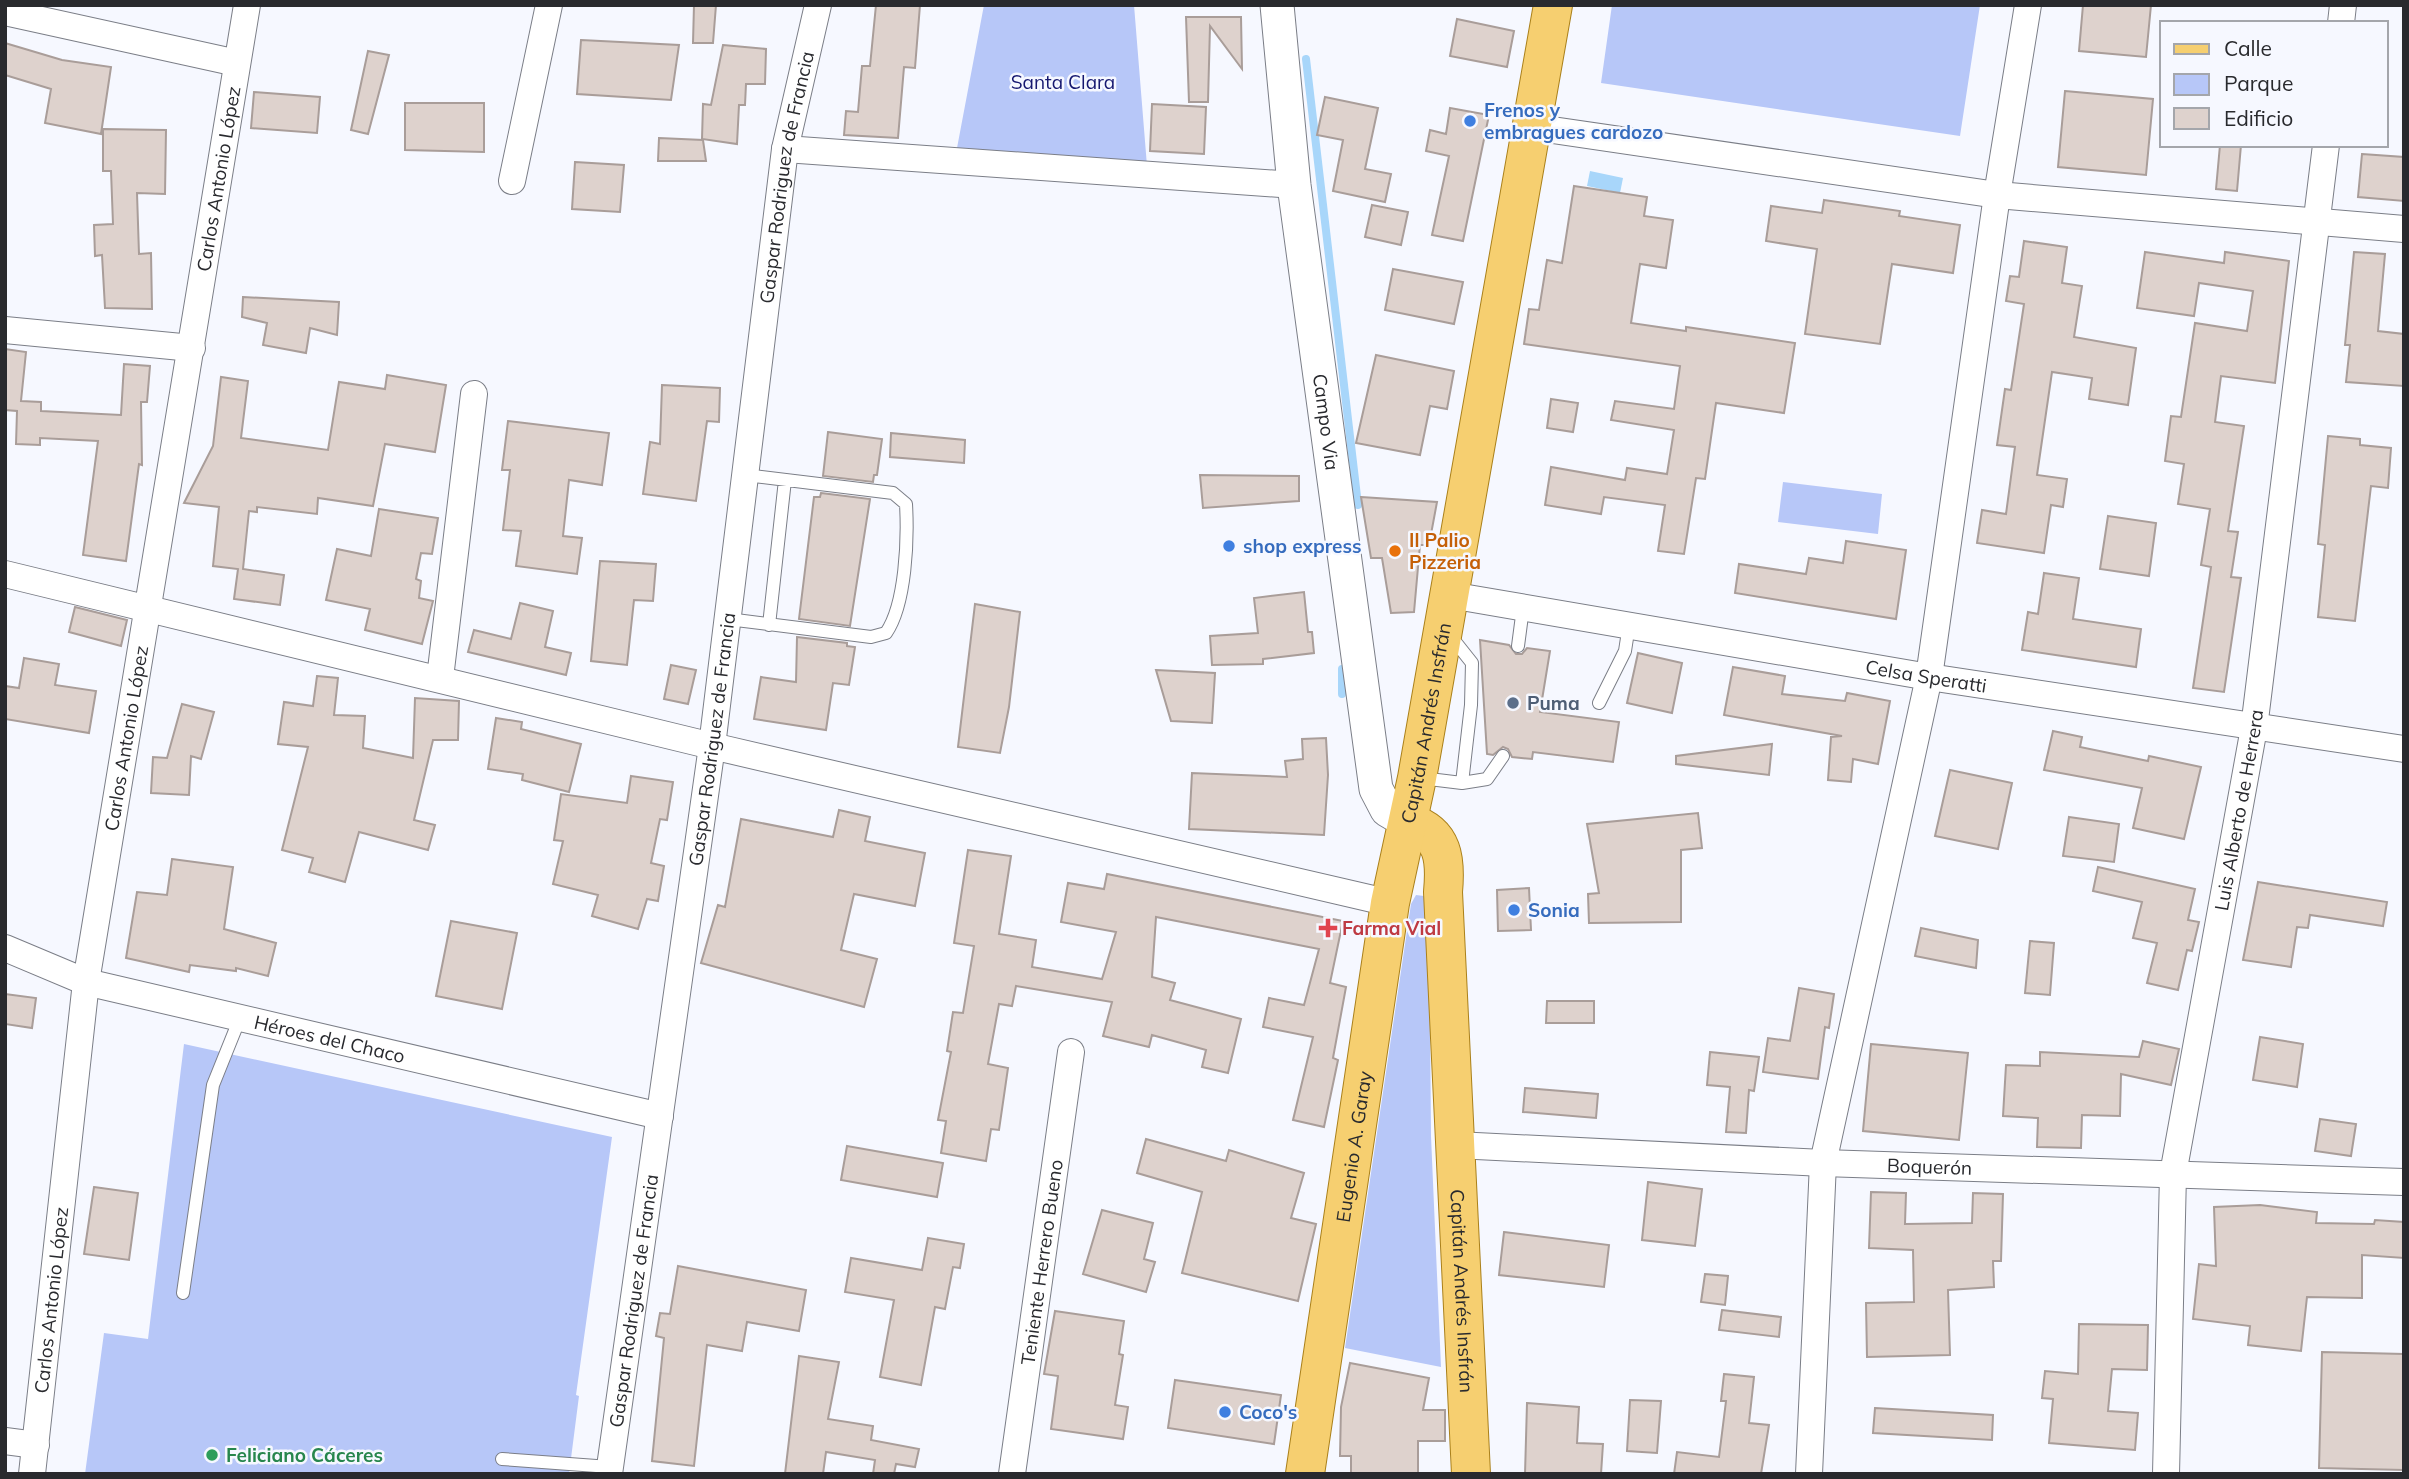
<svg xmlns="http://www.w3.org/2000/svg" width="2409" height="1479" font-family="Mulish,sans-serif">
<rect width="100%" height="100%" fill="#f6f8ff"/>
<path fill="#b7c7f8" d="M984,5H1134L1147,166L957,148Z
M1612,5H1980L1960,136L1601,83Z
M1783,482L1882,494L1878,534L1778,522Z
M1416,895L1424,896L1429,904L1431,1136L1441,1367L1345,1348L1411,904Z
M184,1044L612,1137L576,1395L579,1396L569,1474H85L104,1333L148,1339Z"/>
<path fill="#a8d6fa" d="M1590,171L1623,178L1620,193L1587,186Z"/>
<g fill="none" stroke-linecap="round" stroke-linejoin="round">
<path stroke="#a8d6fa" stroke-width="8" d="M1306,59L1358,505
M1342,669V694"/>
</g>
<path fill="#ded2cd" stroke="#a99d99" stroke-width="2" d="M694,5H716L713,43H693Z
M876,5H920L915,68L904,67L898,138L844,135L846,111L858,112L862,66H870Z
M2083,5H2151L2146,57L2079,51Z
M1186,17H1241L1242,69L1210,26L1208,102H1189Z
M1457,19L1514,31L1507,67L1450,56Z
M581,40L679,45L671,100L577,94Z
M5,43L62,60L111,67L101,134L45,123L51,89L5,75Z
M723,45L766,49L765,84H746L745,105H739L737,144L702,139L703,104L711,105Z
M368,51L389,55L368,134L351,130Z
M2065,91L2153,99L2146,175L2058,167Z
M254,92L320,97L317,133L251,128Z
M1325,97L1378,108L1365,169L1391,174L1385,202L1333,191L1343,140L1317,135Z
M405,103H484V152L405,150Z
M1152,104L1206,107L1204,154L1150,151Z
M1450,108L1489,115L1463,241L1432,235L1449,156L1426,151L1430,130L1446,134Z
M103,129L166,130L165,194L137,193L139,254L151,253L152,309L105,308L102,255L95,256L94,225L113,224L111,171H103Z
M659,138L703,140L706,161H658Z
M2220,145H2241L2237,191L2216,189Z
M2362,154L2404,157V201L2358,197Z
M575,162L624,165L620,212L572,209Z
M1574,186L1647,197L1644,216L1673,220L1666,268L1640,264L1631,323L1686,331V327L1795,343L1784,413L1716,403L1705,479L1696,478L1684,554L1658,551L1665,505L1604,497L1601,514L1545,505L1551,467L1625,480L1627,468L1667,474L1674,430L1611,420L1615,401L1674,409L1680,366L1524,344L1529,309L1539,310L1547,260L1562,263Z
M1824,200L1900,211L1899,216L1960,225L1953,273L1892,264L1880,344L1805,334L1817,249L1766,241L1771,206L1822,213Z
M1372,205L1408,212L1401,245L1365,237Z
M2024,241L2067,247L2062,283L2082,286L2074,337L2136,348L2128,405L2089,399L2092,378L2052,372L2037,475L2067,479L2063,507L2051,505L2044,553L1977,543L1982,510L2006,514L2015,447L1997,445L2005,389L2011,390L2024,304L2006,301L2010,276L2019,277Z
M2145,252L2224,263L2225,252L2289,261L2275,383L2221,376L2215,422L2244,426L2228,531L2238,532L2231,577L2241,578L2224,692L2193,688L2211,567L2201,565L2210,509L2178,504L2184,464L2165,461L2171,416L2181,417L2195,323L2247,331L2253,291L2199,283L2194,316L2137,308Z
M2354,252L2385,254L2378,331L2404,334V386L2346,382L2350,345H2345Z
M1393,269L1463,282L1454,324L1385,310Z
M243,297L339,302L337,335L310,328L306,353L263,345L267,323L242,317Z
M5,349L26,352L21,401L41,402V411L121,415L124,364L150,366L147,402H141L142,465L139,464L126,561L83,555L98,441L40,438V445L16,444L17,411L5,410Z
M1376,355L1454,371L1447,409L1430,406L1420,455L1356,443Z
M387,375L446,385L435,452L385,444L373,506L318,498L317,514L257,507V512L249,511L243,569L284,575L280,605L234,599L238,569L213,566L219,507L184,503L213,446L221,377L248,381L241,438L328,450L339,382L385,389Z
M662,385L720,388L719,422L707,421L696,501L643,494L650,442L660,444Z
M1551,399L1578,403L1573,432L1547,428Z
M508,421L609,433L602,485L569,480L563,536L582,538L577,574L516,566L521,531L503,530L510,470H502Z
M828,432L882,439L877,475H874L873,482L823,476Z
M891,433L965,440L964,463L890,457Z
M2328,436L2360,439V445L2391,448L2388,488L2371,486L2355,621L2318,617L2325,545L2318,544Z
M1200,475L1299,476V501L1203,508Z
M821,493L870,499L850,626L799,619L814,497H820Z
M1361,497L1437,502L1429,545H1420L1414,612L1391,613L1382,558H1371Z
M379,509L438,518L432,554L421,553L416,579L421,581L419,598L433,601L422,644L365,630L370,609L326,600L337,549L371,556Z
M2108,516L2156,523L2149,576L2100,569Z
M1846,541L1906,550L1896,619L1735,593L1739,564L1806,574L1809,558L1843,563Z
M600,561L656,564L653,601L634,600L627,665L591,661Z
M2044,573L2079,578L2073,619L2141,629L2136,667L2022,650L2028,612L2038,614Z
M1304,592L1308,632H1312L1314,653L1263,659V664L1212,665L1210,636L1258,633L1254,598Z
M520,603L553,611L545,647L571,653L566,675L468,652L474,630L511,639Z
M975,604L1020,612L1009,707L1000,753L958,747Z
M75,607L127,620L121,646L69,632Z
M797,637L847,643V646L855,647L849,685L833,683L826,730L754,719L761,677L796,682Z
M1480,640L1509,645L1516,654H1522L1527,648L1550,651L1540,712L1619,722L1613,762L1533,752L1532,759L1512,757L1508,749L1503,747L1493,755L1487,754Z
M1638,653L1682,663L1672,713L1627,703Z
M24,658L59,664L55,685L96,691L89,733L5,719V686L19,688Z
M671,665L696,670L688,704L664,699Z
M1733,667L1785,676L1782,694L1845,701L1847,693L1890,701L1878,764L1853,759L1851,782L1828,780L1831,737L1842,736L1724,715Z
M1156,670L1215,673L1212,723L1171,721Z
M317,676L338,678L334,715L365,716L363,748L413,758L415,698L459,701L458,740H433L414,820L435,825L428,850L359,832L345,882L309,872L313,858L282,850L308,747L278,744L284,702L313,706Z
M182,704L214,712L201,759L191,756L189,795L151,793L153,757L167,758Z
M496,718L522,722L521,729L581,744L569,792L522,780L523,774L488,769Z
M2053,731L2082,737L2080,747L2148,761L2149,756L2201,767L2184,839L2133,828L2142,788L2044,770Z
M1326,738L1328,775L1324,835L1189,829L1192,773L1287,777L1285,761L1303,759L1302,739Z
M1772,744L1769,775L1676,764V756Z
M1950,770L2012,783L1998,849L1935,836Z
M631,776L673,782L667,820L660,819L651,863L664,866L658,901L647,899L638,929L592,916L598,895L553,884L563,841L554,840L561,794L627,803Z
M839,810L870,817L865,841L925,853L915,906L854,894L841,950L877,959L864,1007L701,963L718,905L725,907L741,819L833,837Z
M1698,813L1702,848L1681,850V922L1589,923L1588,894L1599,893L1587,824Z
M2069,817L2119,824L2114,862L2063,856Z
M968,850L1011,856L999,934L1036,940L1032,967L1102,979L1116,932L1061,922L1068,883L1104,889L1107,874L1343,921L1330,983L1346,987L1333,1058L1338,1060L1324,1127L1293,1120L1313,1037L1263,1027L1269,998L1304,1005L1319,949L1156,917L1152,977L1175,983L1170,1000L1241,1019L1228,1073L1202,1067L1206,1050L1152,1035L1149,1047L1103,1036L1112,1002L1016,986L1012,1006L999,1004L988,1064L1008,1068L999,1130L991,1129L986,1161L941,1153L946,1121L938,1120L951,1052L947,1051L953,1012L963,1013L974,946L954,943Z
M172,859L233,867L224,929L276,943L268,976L236,968V971L190,965L189,972L126,958L137,892L167,895Z
M2098,867L2195,889L2188,920L2199,922L2192,951L2187,950L2178,990L2147,983L2157,943L2133,938L2142,902L2093,891Z
M2258,882L2387,902L2383,926L2310,915L2308,928L2297,927L2291,967L2243,960Z
M1529,888L1531,930L1498,931L1497,890Z
M451,921L517,933L502,1009L436,996Z
M1921,928L1978,940L1976,968L1915,956Z
M2030,941L2054,943L2050,995L2025,993Z
M1799,988L1834,994L1829,1028L1825,1027L1818,1079L1763,1072L1768,1038L1790,1041Z
M5,994L36,998L32,1028L5,1024Z
M1547,1001H1594V1023H1546Z
M2260,1037L2303,1044L2297,1087L2253,1080Z
M2143,1041L2179,1049L2171,1085L2121,1074L2120,1116L2082,1115L2081,1148L2037,1147L2038,1118L2003,1116L2006,1065L2040,1066V1052L2139,1057Z
M1871,1044L1968,1053L1959,1140L1863,1131Z
M1710,1052L1759,1057L1754,1091L1749,1090L1746,1133L1726,1132L1730,1087L1707,1085Z
M1525,1088L1598,1094L1596,1118L1523,1112Z
M2320,1119L2356,1124L2351,1156L2315,1151Z
M1146,1139L1226,1161L1229,1150L1304,1173L1291,1218L1316,1224L1298,1301L1182,1273L1202,1192L1137,1173Z
M847,1146L943,1163L937,1197L841,1180Z
M1648,1182L1702,1189L1695,1246L1642,1240Z
M94,1187L138,1193L129,1260L84,1254Z
M1871,1192L1906,1193L1905,1224L1972,1223L1973,1193L2003,1194L2001,1261H1993L1994,1287L1948,1290L1950,1355L1867,1357L1866,1303L1914,1302L1913,1250L1869,1248Z
M2260,1205L2317,1212L2316,1223L2374,1224L2375,1220L2404,1222V1258L2362,1255V1298L2307,1297L2301,1351L2248,1345L2250,1326L2193,1319L2199,1264L2216,1266L2214,1207Z
M1102,1210L1153,1223L1144,1259L1155,1262L1146,1292L1083,1274Z
M1504,1232L1609,1245L1604,1287L1499,1275Z
M928,1238L964,1244L960,1268L953,1267L945,1309L935,1307L921,1385L880,1377L894,1300L845,1292L851,1258L922,1270Z
M678,1266L806,1290L799,1331L747,1322L742,1351L707,1345L694,1466L652,1461L664,1338L656,1336L660,1313L670,1314Z
M1705,1274L1728,1276L1725,1305L1701,1302Z
M1722,1310L1781,1317L1779,1337L1719,1330Z
M1055,1311L1124,1321L1119,1354L1123,1355L1115,1405L1128,1407L1123,1439L1051,1429L1058,1376L1044,1374Z
M2079,1324L2148,1325L2147,1370L2112,1369L2108,1411L2138,1413L2135,1450L2049,1443L2053,1399L2042,1398L2045,1371L2078,1374Z
M2322,1352L2404,1354V1470L2319,1468Z
M799,1356L839,1362L828,1419L873,1426L871,1440L919,1449L915,1467L896,1464L894,1474H873L875,1460L826,1452L823,1474H785Z
M1350,1363L1429,1378L1423,1410H1445V1441H1418V1474H1351V1456H1340L1341,1407Z
M1724,1374L1754,1377L1749,1423L1769,1425L1761,1474H1674L1677,1452L1719,1457L1726,1401H1721Z
M1175,1380L1281,1395L1274,1444L1168,1428Z
M1630,1400L1661,1401L1657,1453L1627,1451Z
M1527,1403L1579,1407L1577,1443L1603,1444L1601,1474H1525Z
M1875,1408L1993,1415L1992,1440L1873,1433Z"/>
<g fill="none" stroke-linecap="round" stroke-linejoin="round">
<defs>
<path id="service" d="M728,619L871,637L886,633C906,604 908,539 906,504L893,493L745,475
M769,625L785,480
M1449,634L1472,663L1471,705L1462,783
M1518,646L1523,608
M1599,703L1625,651L1629,625
M1421,778L1462,783L1487,779L1503,756
M183,1293L213,1085L240,1018
M502,1459L610,1467"/>
<g id="minor">
<path d="M5,12L237,63"/>
<path d="M2341,23L2343,5"/>
<path d="M1532,127L1997,195L2404,229"/>
<path d="M785,149L1294,185"/>
<path d="M512,181L549,5"/>
<path d="M5,330L192,348"/>
<path d="M5,574L712,746L1390,903"/>
<path id="s1" d="M1450,595L1929,677L2404,749"/>
<path d="M440,678L474,394"/>
<path id="s2" d="M5,948L86,982L660,1116"/>
<path id="s3" d="M1456,1145L1823,1163L2404,1182"/>
<path d="M5,1441L36,1445"/>
<path id="s4" d="M32,1474L86,982L247,5"/>
<path id="s5" d="M609,1474L712,746L785,149L818,5"/>
<path id="s6" d="M1012,1474L1071,1052"/>
<path d="M1809,1474L1823,1163L1929,677L1997,195L2028,5"/>
<path id="s7" d="M2166,1474L2173,1174L2254,728L2326,145"/>
</g>
<g id="tertiary">
<path id="s8" d="M1277,5L1294,185L1376,789L1387,810L1409,823"/>
</g>
<g id="primary">
<path id="s9" d="M1409,823C1444,833 1446,860 1443,892L1471,1474"/>
<path id="s10" d="M1305,1474L1390,903L1417,778L1553,5"/>
</g>
</defs>
<use href="#service" stroke="#7b7e87" stroke-width="14"/>
<use href="#minor" stroke="#7b7e87" stroke-width="28"/>
<use href="#tertiary" stroke="#7b7e87" stroke-width="35"/>
<use href="#primary" stroke="#aa801b" stroke-width="40"/>
<use href="#service" stroke="#fff" stroke-width="12"/>
<use href="#minor" stroke="#fff" stroke-width="26"/>
<use href="#tertiary" stroke="#fff" stroke-width="33"/>
<use href="#primary" stroke="#f6cf70" stroke-width="38"/>
</g>
<g fill="#3f7fe0" stroke="#f6f8ff" stroke-width="2.5">
<circle cx="1470" cy="121" r="7"/>
<circle cx="1229" cy="546" r="7"/>
<circle cx="1514" cy="910" r="7"/>
<circle cx="1225" cy="1412" r="7"/>
</g>
<circle fill="#e8710a" stroke="#f6f8ff" stroke-width="2.5" cx="1395" cy="551" r="7"/>
<circle fill="#5c6f8a" stroke="#f6f8ff" stroke-width="2.5" cx="1513" cy="703" r="7"/>
<path fill="#e0444e" stroke="#f6f8ff" stroke-width="2.5" d="M1324.5 917.5h7v7h7v7h-7v7h-7v-7h-7v-7h7z"/>
<circle fill="#2e9e5b" stroke="#f6f8ff" stroke-width="2.5" cx="212" cy="1455" r="7"/>
<g text-anchor="middle" stroke-width="5" stroke-linejoin="round" paint-order="stroke">
<g font-size="19" fill="#151770" stroke="#f6f8ff">
<text x="1063" y="89">Santa Clara</text>
</g>
<g font-size="19" font-weight="bold" fill="#366cbe" stroke="#f6f8ff" text-anchor="start">
<text x="1484" y="117">Frenos y<tspan x="1484" dy="22">embragues cardozo</tspan></text>
<text x="1243" y="553">shop express</text>
<text x="1528" y="917">Sonia</text>
<text x="1239" y="1419">Coco's</text>
</g>
<g font-size="19" fill="#292a2e" stroke="#f6f8ff">
<text dy="7" stroke="none"><textPath href="#s5" startOffset="1309">Gaspar Rodriguez de Francia</textPath></text>
<text dy="7" stroke="none"><textPath href="#s4" startOffset="1309">Carlos Antonio López</textPath></text>
<text dy="7" stroke="none"><textPath href="#s8" startOffset="420">Campo Via</textPath></text>
<text dy="7" stroke="none"><textPath href="#s1" startOffset="483">Celsa Speratti</textPath></text>
<text dy="7" stroke="none"><textPath href="#s10" startOffset="761">Capitán Andrés Insfrán</textPath></text>
<text dy="7" stroke="none"><textPath href="#s4" startOffset="742">Carlos Antonio López</textPath></text>
<text dy="7" stroke="none"><textPath href="#s5" startOffset="742">Gaspar Rodriguez de Francia</textPath></text>
<text dy="7" stroke="none"><textPath href="#s7" startOffset="670">Luis Alberto de Herrera</textPath></text>
<text dy="7" stroke="none"><textPath href="#s2" startOffset="338">Héroes del Chaco</textPath></text>
<text dy="7" stroke="none"><textPath href="#s10" startOffset="331">Eugenio A. Garay</textPath></text>
<text dy="7" stroke="none"><textPath href="#s3" startOffset="474">Boquerón</textPath></text>
<text dy="7" stroke="none"><textPath href="#s6" startOffset="214">Teniente Herrero Bueno</textPath></text>
<text dy="7" stroke="none"><textPath href="#s9" startOffset="485">Capitán Andrés Insfrán</textPath></text>
<text dy="7" stroke="none"><textPath href="#s4" startOffset="175">Carlos Antonio López</textPath></text>
<text dy="7" stroke="none"><textPath href="#s5" startOffset="175">Gaspar Rodriguez de Francia</textPath></text>
</g>
<g font-size="19" font-weight="bold" fill="#c56008" stroke="#f6f8ff" text-anchor="start">
<text x="1409" y="547">Il Palio<tspan x="1409" dy="22">Pizzeria</tspan></text>
</g>
<g font-size="19" font-weight="bold" fill="#4e5e75" stroke="#f6f8ff" text-anchor="start">
<text x="1527" y="710">Puma</text>
</g>
<g font-size="19" font-weight="bold" fill="#be3a42" stroke="#f6f8ff" text-anchor="start">
<text x="1342" y="935">Farma Vial</text>
</g>
<g font-size="19" font-weight="bold" fill="#27864d" stroke="#f6f8ff" text-anchor="start">
<text x="226" y="1462">Feliciano Cáceres</text>
</g>
</g>
<rect width="2409" height="1479" fill="none" stroke="#292a2e" stroke-width="14"/>
<rect x="2160" y="21" width="228" height="126" fill="#f6f8ff" stroke="#a4a6ab" stroke-width="2"/>
<rect x="2174" y="44" width="35" height="10" fill="#f6cf70" stroke="#a4a6ab" stroke-width="2"/>
<text x="2224" y="56" font-size="21" fill="#292a2e">Calle</text>
<rect x="2174" y="74" width="35" height="21" fill="#b7c7f8" stroke="#a4a6ab" stroke-width="2"/>
<text x="2224" y="91" font-size="21" fill="#292a2e">Parque</text>
<rect x="2174" y="108" width="35" height="21" fill="#ded2cd" stroke="#a4a6ab" stroke-width="2"/>
<text x="2224" y="126" font-size="21" fill="#292a2e">Edificio</text>
</svg>
